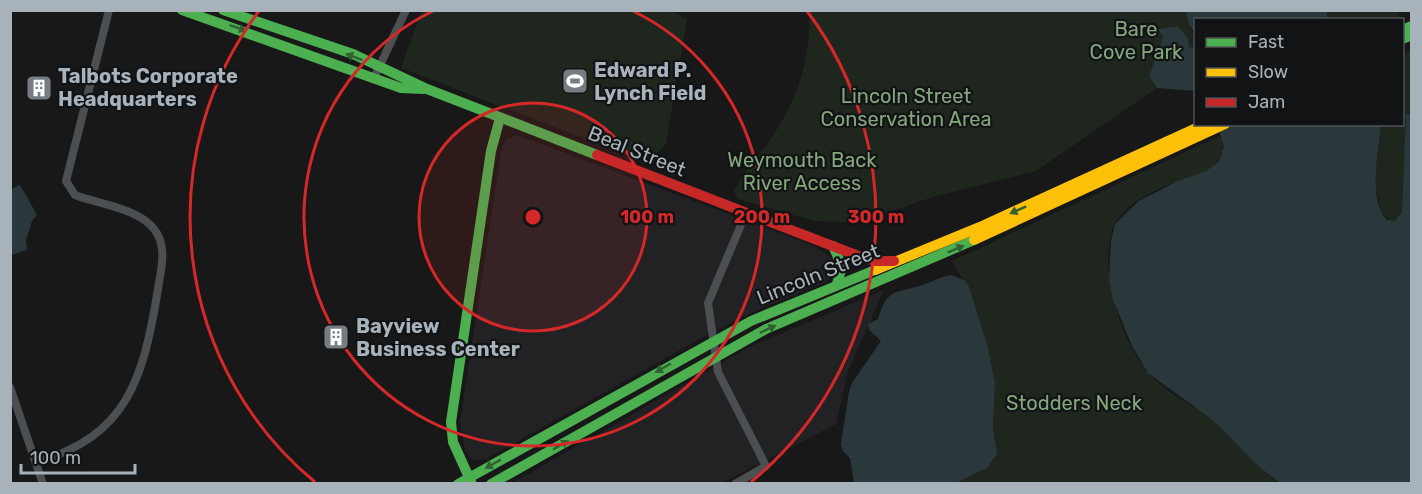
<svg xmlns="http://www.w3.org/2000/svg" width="1422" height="494" font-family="Rubik,sans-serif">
<rect width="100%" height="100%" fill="#181819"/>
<path fill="#222225" d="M517,135L814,246L833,259L835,267L833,275L828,281L753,312L698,340L486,459L472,460L465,450L460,422L502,146L507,139Z
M884,290L848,371L836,424L722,483L511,484L749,347Z"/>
<path fill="#1e261e" d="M670,10L687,19L666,144L648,163L401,68L421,11Z
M1396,10L1402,20H1327V11Z
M809,11H1186C1188,25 1195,33 1195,48L1189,47L1178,26L1158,29L1163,37L1149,76L1157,88L1036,171L936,196L874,217L841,222L814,221L738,199L734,192C740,176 755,160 766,146C796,104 811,62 809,11Z
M1411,50V115L1405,117L1407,140L1402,212L1399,219L1392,222L1381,212L1374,182L1381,125L1402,124L1403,54Z
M1220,136C1224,144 1226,155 1219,162C1209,173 1192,176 1179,181C1158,189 1125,203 1115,224C1096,266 1120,340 1149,373C1166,394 1194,405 1215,421C1239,440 1255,466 1280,483H956L987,468L997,454L993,428L995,383L988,347L971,294L952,261Z"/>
<path fill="#2a383c" d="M1186,11V10L1327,11V19L1196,20L1195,34L1188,22Z
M1178,26L1188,39L1189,47L1195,48V91L1157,88L1149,76L1163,37L1158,29Z
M1406,114L1411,115V483H1280L1258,466L1214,421L1148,373L1132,346L1113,300L1109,280L1111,241L1115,224L1139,201L1178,181L1206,171L1219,162L1224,147L1217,124L1381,125C1379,151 1367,199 1387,220L1395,221L1402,212Z
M20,185L37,215L32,221L26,240L27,250L11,255V189Z
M951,275L964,280L969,287L988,347L995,383L993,428L997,454L987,468L956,483H854L850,458L843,451L841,444L849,392L852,383L881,341L869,330L868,324L878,319C887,289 893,294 919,286C930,283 939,277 951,275Z"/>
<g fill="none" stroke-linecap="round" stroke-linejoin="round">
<path stroke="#4c4f52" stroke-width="8" d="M374,78L406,10
M10,387L43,484
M36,462C127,437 143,378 157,295C160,273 169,247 154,229C138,208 98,204 75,195L66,181L109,10
M735,484L766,466L718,372L708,303L746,213"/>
<path stroke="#4caf50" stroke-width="10" d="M182,10L401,88L423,89
M223,10L353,54L427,89L597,155
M1402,30L1412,26
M1402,39L1412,35
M833,246L842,266L837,284
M458,484L751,321L875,270
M472,484L453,442L451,422L491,151L500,118
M491,484L766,329L974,240"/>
<path stroke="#ffc107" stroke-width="10" d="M974,240L1225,124
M875,270L980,227L1205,124"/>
<path stroke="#c62828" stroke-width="10" d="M597,155L861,257L876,261H894"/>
</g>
<defs><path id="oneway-solid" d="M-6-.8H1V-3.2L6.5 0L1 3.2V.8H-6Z" transform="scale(1.5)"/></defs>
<g fill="#2f6132">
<use href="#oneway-solid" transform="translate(238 28) rotate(19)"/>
<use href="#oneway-solid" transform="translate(354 57) rotate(-159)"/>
<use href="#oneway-solid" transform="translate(1018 210) rotate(156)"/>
<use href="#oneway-solid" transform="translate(956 249) rotate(-23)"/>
<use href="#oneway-solid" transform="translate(768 329) rotate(-25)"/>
<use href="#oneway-solid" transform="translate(663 368) rotate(150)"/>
<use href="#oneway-solid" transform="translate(561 445) rotate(-29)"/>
<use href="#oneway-solid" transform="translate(493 464) rotate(151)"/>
</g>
<circle cx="533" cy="217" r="114" fill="#d62828" fill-opacity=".12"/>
<g fill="none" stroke="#d62828" stroke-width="3">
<circle cx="533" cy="217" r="114"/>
<path d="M633 11A229 229 0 1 1 433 11"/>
<path d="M315 482A343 343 0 0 1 259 11M807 11A343 343 0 0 1 751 482"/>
</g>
<defs>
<symbol id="stadium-square" viewBox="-11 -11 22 22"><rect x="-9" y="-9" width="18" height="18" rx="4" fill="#767c82" stroke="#121315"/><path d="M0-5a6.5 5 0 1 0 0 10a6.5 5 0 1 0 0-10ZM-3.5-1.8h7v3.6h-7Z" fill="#fff"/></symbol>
<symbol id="building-square" viewBox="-11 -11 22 22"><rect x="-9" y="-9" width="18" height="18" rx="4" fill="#767c82" stroke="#121315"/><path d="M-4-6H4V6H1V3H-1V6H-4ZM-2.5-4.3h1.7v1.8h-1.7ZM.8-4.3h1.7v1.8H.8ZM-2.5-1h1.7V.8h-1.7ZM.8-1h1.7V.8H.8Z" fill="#fff"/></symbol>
</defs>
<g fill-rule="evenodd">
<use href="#stadium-square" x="560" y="66" width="30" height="30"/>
<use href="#building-square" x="24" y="73" width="30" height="30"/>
<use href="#building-square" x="321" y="322" width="30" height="30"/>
</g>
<g text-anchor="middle" stroke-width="4.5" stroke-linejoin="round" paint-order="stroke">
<g font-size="20" fill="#85a77e" stroke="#121315">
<text x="1136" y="36">Bare<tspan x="1136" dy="23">Cove Park</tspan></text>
<text x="906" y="103">Lincoln Street<tspan x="906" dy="23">Conservation Area</tspan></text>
<text x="802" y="167">Weymouth Back<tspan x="802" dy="23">River Access</tspan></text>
<text x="1074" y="410">Stodders Neck</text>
</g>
<g font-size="20" font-weight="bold" fill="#a8b2bb" stroke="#121315" text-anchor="start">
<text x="594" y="77">Edward P.<tspan x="594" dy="23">Lynch Field</tspan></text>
<text x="58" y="83">Talbots Corporate<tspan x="58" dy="23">Headquarters</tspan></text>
<text x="356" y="333">Bayview<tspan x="356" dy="23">Business Center</tspan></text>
</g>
<g font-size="20" fill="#a8b2bb" stroke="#121315">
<text transform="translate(637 151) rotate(22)" y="7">Beal Street</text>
<text transform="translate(818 274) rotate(-22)" y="7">Lincoln Street</text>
</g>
</g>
<circle cx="533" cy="217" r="9" fill="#d62828" stroke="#121315" stroke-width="3"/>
<g font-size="18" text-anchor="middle" font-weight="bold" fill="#d62828" stroke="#121315" stroke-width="4.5" stroke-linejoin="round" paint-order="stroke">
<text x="647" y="223">100 m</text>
<text x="762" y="223">200 m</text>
<text x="876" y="223">300 m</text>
</g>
<rect width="1422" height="494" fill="none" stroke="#a8b2bb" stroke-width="24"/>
<rect x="1194" y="18" width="210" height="108" fill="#121315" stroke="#4e5357" stroke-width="1.5"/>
<rect x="1206" y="38" width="30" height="9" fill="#4caf50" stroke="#4e5357" stroke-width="1.5"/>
<text x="1248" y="48" font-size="18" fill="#a8b2bb">Fast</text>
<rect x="1206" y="68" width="30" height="9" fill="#ffc107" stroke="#4e5357" stroke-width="1.5"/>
<text x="1248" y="78" font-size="18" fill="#a8b2bb">Slow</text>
<rect x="1206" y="98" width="30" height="9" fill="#c62828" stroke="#4e5357" stroke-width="1.5"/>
<text x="1248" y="108" font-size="18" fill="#a8b2bb">Jam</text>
<path d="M21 464v9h114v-9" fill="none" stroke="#a8b2bb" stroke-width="3"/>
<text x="30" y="464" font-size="18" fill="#a8b2bb" stroke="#121315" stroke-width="4.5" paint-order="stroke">100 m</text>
</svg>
